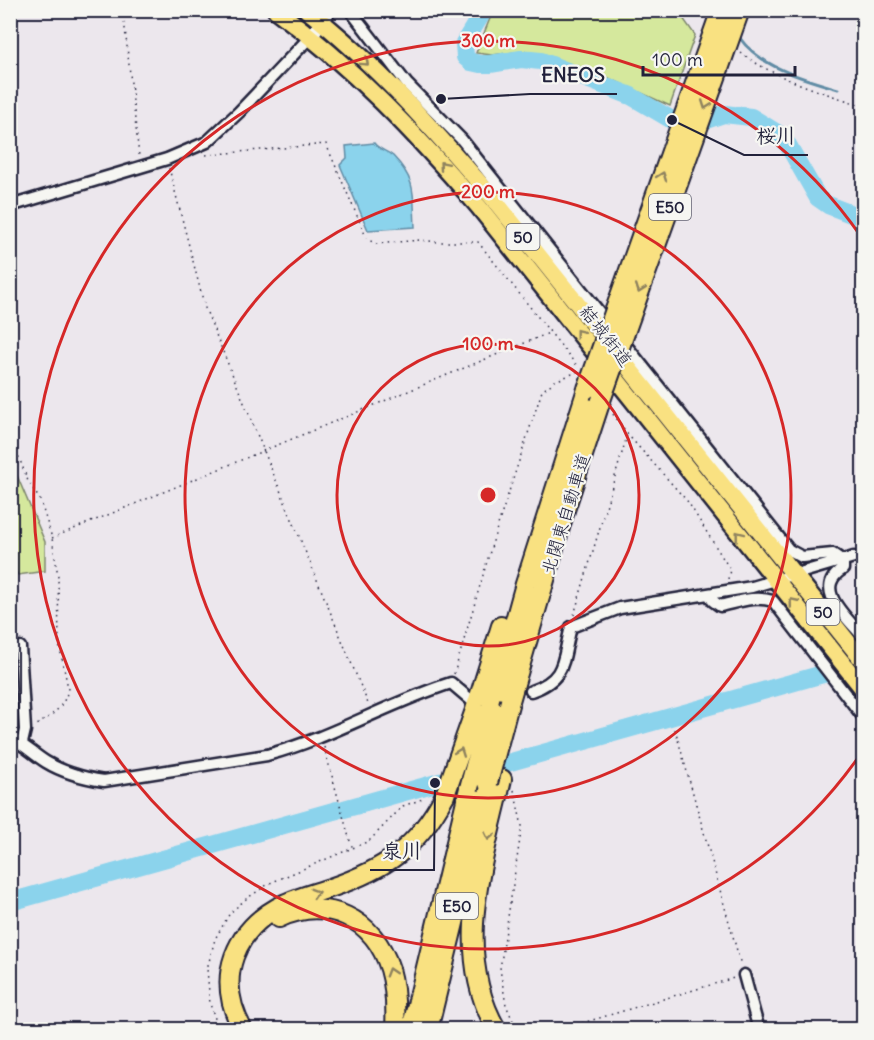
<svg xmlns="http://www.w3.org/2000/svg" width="874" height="1040" font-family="Delius,'Klee One',sans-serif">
<rect width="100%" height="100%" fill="#ece7ed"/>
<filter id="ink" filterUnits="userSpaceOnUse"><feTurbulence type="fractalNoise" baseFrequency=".0167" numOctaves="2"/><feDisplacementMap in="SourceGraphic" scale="12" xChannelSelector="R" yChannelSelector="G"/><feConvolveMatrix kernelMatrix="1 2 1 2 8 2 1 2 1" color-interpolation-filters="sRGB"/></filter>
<g filter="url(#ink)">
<path fill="#d5e89d" stroke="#7c856c" stroke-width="1.5" d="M493,11H678L695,35L670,106L598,73L524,51L492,55L476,53Z
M10,459L45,542V571L18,575L11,564Z"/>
<path fill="#8bd3ec" stroke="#618ca5" stroke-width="1.5" d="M374,143C379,150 386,150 393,156C417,181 413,194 415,227L368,230L340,165L347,158L346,146Z"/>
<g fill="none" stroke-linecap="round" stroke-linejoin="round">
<path stroke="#618ca5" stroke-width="3" d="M739,37C760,67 803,79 838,89"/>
<path stroke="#8bd3ec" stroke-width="18" d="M484,10L464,43L465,57L471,62L480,64H490L521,59L541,61L631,96L672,120L685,125H691L724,114L751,117L777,133L788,145L818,198L828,205L864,219
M344,809L862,663
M10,902L337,810"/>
<defs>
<path id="minor" d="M350,10L407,84L462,140L611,327
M10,206L167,159L207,142L239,112L311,36
M621,339L789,550L802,557L833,554L843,561V569C811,589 847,617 864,638
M709,594L713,601L720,606C738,602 755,595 773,601L864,718
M20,647L25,730L22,743
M531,691C567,679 562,660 571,627L620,608L752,587L854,557
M10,738C24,744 33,754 46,762C64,773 84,778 104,781L267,755C331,738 388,703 451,683L471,700
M744,975L759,1030"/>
<path id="tertiary" d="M311,36L327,15L328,10"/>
<path id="trunk" d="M276,10C353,67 417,135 479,207L864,690
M307,10C376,64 434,130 491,196L864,662"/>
<path id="motorway" d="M510,701L566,507L600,403
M491,707L525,584L587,389
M475,710L501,626
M279,918C327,896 374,918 390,969C396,989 396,1009 395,1030
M243,1030C214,978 234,928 286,903C300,897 315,893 330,888C386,869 417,848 445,795
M411,1030L469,788
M428,1030L488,783
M497,1030C451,952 484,860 502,779"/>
</defs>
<use href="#minor" stroke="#22223b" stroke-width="15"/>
<use href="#tertiary" stroke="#22223b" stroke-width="16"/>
<use href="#trunk" stroke="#22223b" stroke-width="21"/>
<use href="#motorway" stroke="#22223b" stroke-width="22"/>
<path stroke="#22223b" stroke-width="1.5" stroke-dasharray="1.5 4.5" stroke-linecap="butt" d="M123,10L139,156
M741,53C774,78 824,93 864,106
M206,155L326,144L367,239L376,244L420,240L437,242H478L578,367
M169,168L205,308L369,706
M613,414L628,435L688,502L731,571L727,581
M10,434L28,481L40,500L52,538L58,576L59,644L68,688C66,706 51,716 37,725
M52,538L549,333
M574,615L627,436
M454,674L496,531L542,391L555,381L577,372
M675,729L741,965
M324,747L350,841L353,849
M514,790L522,826L500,969L506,1005L517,1030
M219,1030L210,1004L207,969L215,939L230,913L246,899L270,883L369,841L403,806L425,798
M559,1030L734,978"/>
<use href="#minor" stroke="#f6f6f2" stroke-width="10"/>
<use href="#tertiary" stroke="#f6f6f2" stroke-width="12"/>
<use href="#trunk" stroke="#f9e181" stroke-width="16"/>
<use href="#motorway" stroke="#f9e181" stroke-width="18"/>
<defs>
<path id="motorway-bridge" d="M587,389L721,10
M600,403L740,10
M488,783L510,701
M469,788L491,707
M445,795L475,710"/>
</defs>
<use href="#motorway-bridge" stroke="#22223b" stroke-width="22" stroke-linecap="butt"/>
<use href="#motorway-bridge" stroke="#f9e181" stroke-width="18"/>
</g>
<defs><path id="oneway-chevron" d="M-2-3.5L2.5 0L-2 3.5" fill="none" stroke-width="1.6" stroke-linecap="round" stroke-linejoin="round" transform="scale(1.5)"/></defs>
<g stroke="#8e825e">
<use href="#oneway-chevron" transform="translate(365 62) rotate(42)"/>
<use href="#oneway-chevron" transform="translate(706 105) rotate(110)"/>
<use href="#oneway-chevron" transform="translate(443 165) rotate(-131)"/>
<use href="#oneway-chevron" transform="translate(662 176) rotate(-70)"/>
<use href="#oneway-chevron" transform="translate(640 289) rotate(110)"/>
<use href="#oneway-chevron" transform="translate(579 333) rotate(-128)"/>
<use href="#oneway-chevron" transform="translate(739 535) rotate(-128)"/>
<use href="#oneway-chevron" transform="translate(793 602) rotate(-129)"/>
<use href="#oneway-chevron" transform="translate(460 752) rotate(-70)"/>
<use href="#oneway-chevron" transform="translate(489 836) rotate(102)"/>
<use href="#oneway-chevron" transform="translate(315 893) rotate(-17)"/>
<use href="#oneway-chevron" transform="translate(390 972) rotate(-107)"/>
</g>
</g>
<g fill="none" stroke="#d62828" stroke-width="3">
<circle cx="488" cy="495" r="151"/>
<circle cx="488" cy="495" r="303"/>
<path d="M862 752A454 454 0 1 1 862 238"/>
</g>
<g text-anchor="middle" stroke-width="4.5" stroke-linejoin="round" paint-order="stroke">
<g fill="#f6f6f2" stroke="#626272" stroke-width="1.5">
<rect x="649" y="194" width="42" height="26" rx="4.5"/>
<rect x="506.5" y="224" width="33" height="26" rx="4.5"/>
<rect x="806.5" y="599" width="33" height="26" rx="4.5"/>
<rect x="436" y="893" width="42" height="26" rx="4.5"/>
</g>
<g font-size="16" font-weight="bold" fill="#22223b">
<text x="670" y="213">E50</text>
<text x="523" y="243">50</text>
<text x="823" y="618">50</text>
<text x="457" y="912">E50</text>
</g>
<g font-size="18" fill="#22223b" stroke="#f6f6f2">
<text transform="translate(606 336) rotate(52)" y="6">結城街道</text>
<text transform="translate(566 514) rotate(-73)" y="6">北関東自動車道</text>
</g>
</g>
<circle cx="488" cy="495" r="9" fill="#d62828" stroke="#f6f6f2" stroke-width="3"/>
<g font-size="18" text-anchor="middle" font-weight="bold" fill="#d62828" stroke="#f6f6f2" stroke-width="4.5" stroke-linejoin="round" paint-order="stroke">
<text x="488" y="47">300 m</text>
<text x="488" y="198">200 m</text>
<text x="488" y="350">100 m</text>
</g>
<path fill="none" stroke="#22223b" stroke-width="2" d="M441 99L530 94H617M672 120L744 155H808M435 783L434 870H370"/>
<g fill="#22223b" stroke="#f6f6f2" stroke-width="2">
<circle cx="441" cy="99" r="6"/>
<circle cx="672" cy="120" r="6"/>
<circle cx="435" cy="783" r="6"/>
</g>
<g font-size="20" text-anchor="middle" font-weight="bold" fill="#22223b" stroke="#f6f6f2" stroke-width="4.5" stroke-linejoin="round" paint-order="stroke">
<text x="573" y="82">ENEOS</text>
<text x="776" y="143">桜川</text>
<text x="402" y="858">泉川</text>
</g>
<rect width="874" height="1040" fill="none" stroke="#f6f6f2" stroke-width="36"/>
<rect x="18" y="18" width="838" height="1004" fill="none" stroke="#22223b" stroke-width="2" filter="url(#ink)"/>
<path d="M643 66v9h152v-9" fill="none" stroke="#22223b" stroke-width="3"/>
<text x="652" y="66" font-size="18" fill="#22223b" stroke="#f6f6f2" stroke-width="4.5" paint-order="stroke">100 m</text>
</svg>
